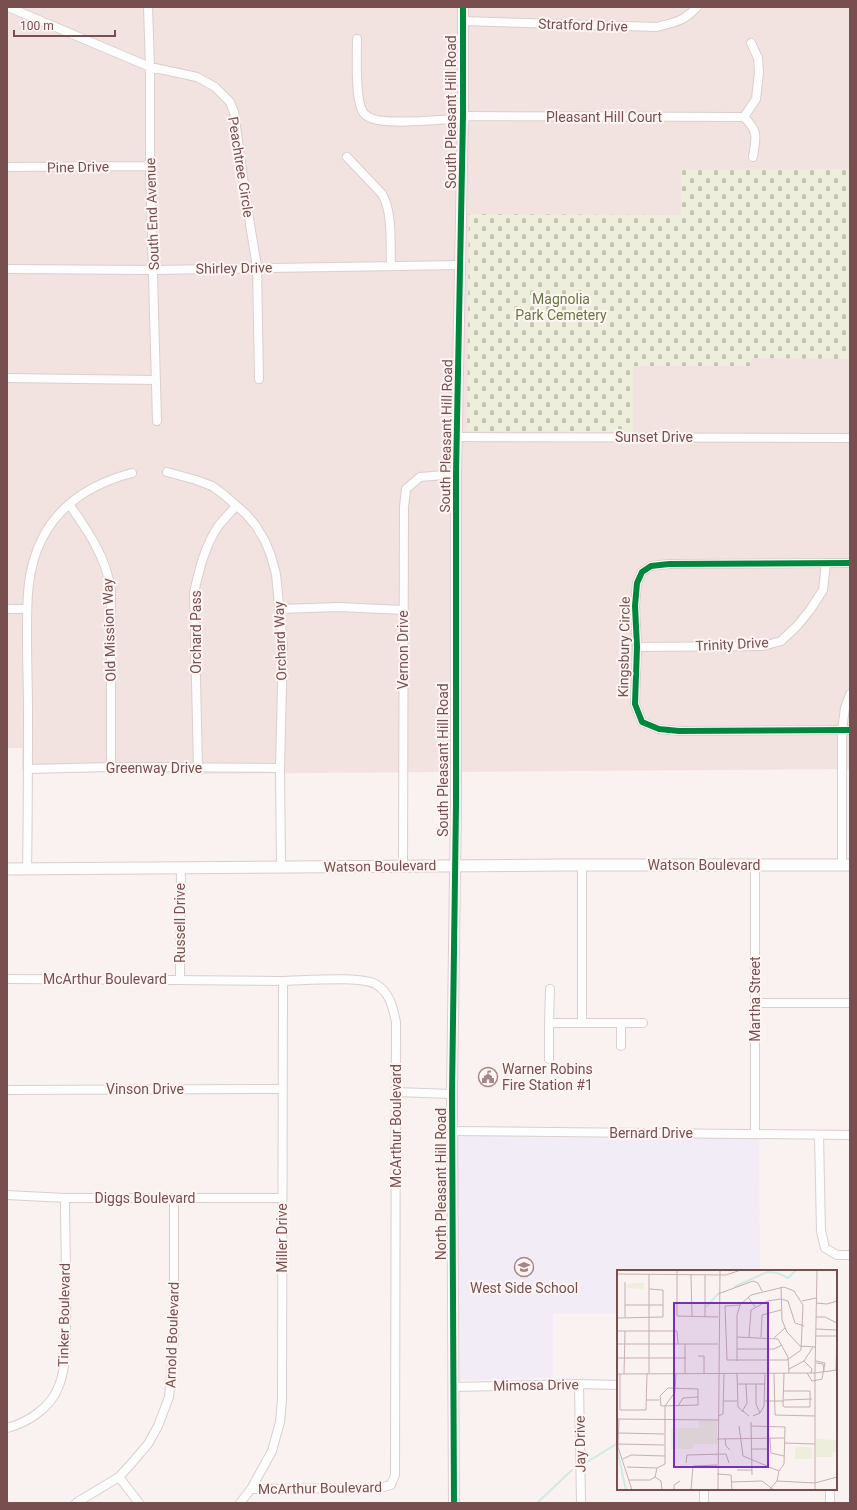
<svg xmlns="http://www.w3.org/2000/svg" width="857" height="1510" font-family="Roboto,sans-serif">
<defs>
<pattern id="cemetery-stones" width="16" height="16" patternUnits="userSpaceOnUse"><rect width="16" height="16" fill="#edeedb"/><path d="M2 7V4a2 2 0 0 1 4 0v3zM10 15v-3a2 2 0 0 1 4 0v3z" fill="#c5c3b4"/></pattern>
</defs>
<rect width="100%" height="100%" fill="#f9f2f0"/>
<path fill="#f2e3e0" d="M7,7H850V769L194,774L22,770V748H7Z"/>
<path fill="#f2ecf6" d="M456,1135L759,1136L760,1271H618V1314H553V1378L459,1380Z"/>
<path fill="url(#cemetery-stones)" d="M850,169V359L751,358L750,366H633V432L467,431L469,214L681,215V170Z"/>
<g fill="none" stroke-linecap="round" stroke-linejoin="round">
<path stroke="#d1eae3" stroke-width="2" d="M587,1462L618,1443
M537,1503L572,1470"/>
<defs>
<path id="minor" d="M8,7L150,67L197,77L215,87L230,102L234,112L247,206L257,267L259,379
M148,7L150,67V166L157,421
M463,21L657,27C675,22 683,22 697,7
M357,39C357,56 355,97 362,110C363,113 367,117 371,118C385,125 436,120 453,119L463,116L744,117L756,99L759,72L758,58L751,43
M744,117C759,132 756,137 753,157
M347,157L382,194C393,212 390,244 391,266
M7,167L150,166
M7,269L153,270L461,265
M7,378L156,380
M457,437L850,438
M167,472L196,480L212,486L223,494L246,514L256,526L265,541L271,556L276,574L283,646L280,768L281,867
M69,504C88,531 106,557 111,590V767
M850,563L669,564L651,566L642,572L637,583L635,606L637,647L635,704L642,722L659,729L679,731L850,730
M7,609H27
M280,609L339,607L403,610
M637,647L763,646L781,641L797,626L810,610L823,590L826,563
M198,768L194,593C199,570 205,545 219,525C224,519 230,513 236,506
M28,769L111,767L280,768
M582,865V1023H643
M842,865V730L845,708L850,694
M403,866L404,507L406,489L420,477L456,474
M27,869C28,815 28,762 28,709C28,685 27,662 27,639C27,604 26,570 42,539C60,503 94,483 132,473
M7,979C98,979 190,980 281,981C301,981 363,975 377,985C390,993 393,1008 396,1022L395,1475L391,1485L379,1488L251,1489L240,1503
M180,979L181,867
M755,1003H850
M549,1023L550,989
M621,1046V1023
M549,1059V1023H582
M7,1090L283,1089
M396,1092L452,1094
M453,1131L850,1135
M755,1133V864
M819,1135L821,1231L825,1248L837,1255H850
M7,1195L65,1198H282
M579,1384L581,1503
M454,1387L579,1384L618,1385
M7,1428C27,1423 50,1408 58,1388C67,1367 65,1345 66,1323C67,1281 65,1240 65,1198
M119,1477L139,1503
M251,1489L272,1451L280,1422L282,1400L283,981
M830,1489V1503
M76,1503L119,1477L130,1465L148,1444L158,1426L169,1397L174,1339V1198
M704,1503V1489"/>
<path id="tertiary" d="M454,1503L452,1094L456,805V474L463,116V7"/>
<path id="secondary" d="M7,869L564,865H850"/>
</defs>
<use href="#minor" stroke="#dacfce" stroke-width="10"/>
<use href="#tertiary" stroke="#dacfce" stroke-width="12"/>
<use href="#secondary" stroke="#d9cdcb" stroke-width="13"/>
<use href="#minor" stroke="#fefdfd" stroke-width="8"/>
<use href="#tertiary" stroke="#fefdfd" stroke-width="10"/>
<use href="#secondary" stroke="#fefdfd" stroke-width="11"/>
<defs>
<path id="cycleway" d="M850,563L669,564L651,566L642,572L637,583L635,606L637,647L635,704L642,722L659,729L679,731L850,730
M454,1503L452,1094L456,805V474L463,116V7"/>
</defs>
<use href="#cycleway" stroke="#fff6f3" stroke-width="8"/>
<use href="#cycleway" stroke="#00873e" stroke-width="6"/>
</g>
<defs>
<symbol id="civic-ring" viewBox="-11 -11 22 22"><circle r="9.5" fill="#fff6f3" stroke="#a68787" stroke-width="1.5"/><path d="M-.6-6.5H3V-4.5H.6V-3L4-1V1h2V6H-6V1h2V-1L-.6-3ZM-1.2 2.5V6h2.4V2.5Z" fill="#a68787"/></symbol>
<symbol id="school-ring" viewBox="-11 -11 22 22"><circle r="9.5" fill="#fff6f3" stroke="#a68787" stroke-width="1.5"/><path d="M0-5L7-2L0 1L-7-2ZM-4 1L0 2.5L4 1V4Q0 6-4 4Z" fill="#a68787"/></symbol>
</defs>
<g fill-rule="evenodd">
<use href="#civic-ring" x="477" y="1066" width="22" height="22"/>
<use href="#school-ring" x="513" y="1256" width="22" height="22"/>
</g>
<g text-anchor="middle" stroke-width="4" stroke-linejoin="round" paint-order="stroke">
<g font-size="14" fill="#794e4f" stroke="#fff6f3">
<text transform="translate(583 25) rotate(2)" y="5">Stratford Drive</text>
<text transform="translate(451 112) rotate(-90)" y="5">South Pleasant Hill Road</text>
<text x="604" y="122">Pleasant Hill Court</text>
<text transform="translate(78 167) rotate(-1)" y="5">Pine Drive</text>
<text transform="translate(241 167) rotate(81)" y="5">Peachtree Circle</text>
<text transform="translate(152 214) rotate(-92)" y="5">South End Avenue</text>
<text transform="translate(234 268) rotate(-1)" y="5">Shirley Drive</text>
<text transform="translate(446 436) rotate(-89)" y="5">South Pleasant Hill Road</text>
<text x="654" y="442">Sunset Drive</text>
<text transform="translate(109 630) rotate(-92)" y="5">Old Mission Way</text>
<text transform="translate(196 632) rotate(-90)" y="5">Orchard Pass</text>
<text transform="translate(280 641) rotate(-92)" y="5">Orchard Way</text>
<text transform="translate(732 644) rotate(-3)" y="5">Trinity Drive</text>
<text transform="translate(624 647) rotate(-89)" y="5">Kingsbury Circle</text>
<text transform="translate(403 650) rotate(-90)" y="5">Vernon Drive</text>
<text transform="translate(443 760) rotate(-90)" y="5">South Pleasant Hill Road</text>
<text x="154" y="773">Greenway Drive</text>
<text x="704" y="870">Watson Boulevard</text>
<text transform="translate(380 866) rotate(-1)" y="5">Watson Boulevard</text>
<text transform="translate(180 923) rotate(-90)" y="5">Russell Drive</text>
<text x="105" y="984">McArthur Boulevard</text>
<text transform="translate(755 999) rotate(-90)" y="5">Martha Street</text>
<text x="145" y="1094">Vinson Drive</text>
<text transform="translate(396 1126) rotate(-90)" y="5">McArthur Boulevard</text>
<text x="651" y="1138">Bernard Drive</text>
<text transform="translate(441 1184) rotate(-90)" y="5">North Pleasant Hill Road</text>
<text x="145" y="1203">Diggs Boulevard</text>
<text transform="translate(282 1238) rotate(-90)" y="5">Miller Drive</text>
<text transform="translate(64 1315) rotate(-89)" y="5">Tinker Boulevard</text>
<text transform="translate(172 1335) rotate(-88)" y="5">Arnold Boulevard</text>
<text transform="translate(536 1385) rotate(-1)" y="5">Mimosa Drive</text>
<text transform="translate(580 1444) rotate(-91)" y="5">Jay Drive</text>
<text transform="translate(320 1488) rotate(-1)" y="5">McArthur Boulevard</text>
</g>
<g font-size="14" fill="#667842" stroke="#fff6f3">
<text x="561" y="304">Magnolia<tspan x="561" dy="16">Park Cemetery</tspan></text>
</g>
<g font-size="14" fill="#794e4f" stroke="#fff6f3" text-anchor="start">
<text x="502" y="1074">Warner Robins<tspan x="502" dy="16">Fire Station #1</tspan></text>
<text x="524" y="1293" text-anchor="middle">West Side School</text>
</g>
</g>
<g transform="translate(617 1270)">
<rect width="220" height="220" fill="#f9f2f0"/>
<path d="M16,13H27V19L9,18V15Z" fill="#edeedb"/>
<path d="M82,150L100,151V174H77L76,179H54V158H82Z" fill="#edeedb"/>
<path d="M199,169L220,170V182H216L215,187H199ZM178,177H195V189H178Z" fill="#edeedb"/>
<path fill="none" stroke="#d1eae3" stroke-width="2" d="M117,17L150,2L161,3L171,8L179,0M89,37L101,24M0,179L9,220"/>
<path fill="none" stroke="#c6b0b0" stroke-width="1" d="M60,0V46L101,47M0,4L109,5L124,0M32,4V103M74,5L75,46M8,12V47M164,17L165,50L170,62L183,76L199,77M167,17L177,21L186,35L184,80L170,90H110L108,36L123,35L134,25ZM101,24L136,11L141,13L145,21M131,27L138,37M185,31L199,28M199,33L210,34L220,31M8,35H46M88,47V5M199,47H208L220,53L219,100M0,48L46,47V20L32,19M199,59L220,60M0,61H60L61,74M199,66H220M120,67L161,69L171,87L172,103M132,67L134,40L150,31L164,29L171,31L178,53L187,56M144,67L145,45L164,40M157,68L168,58M0,74H101M120,79H157L165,75M81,86H87V103M0,88H69M120,91V45L123,35M187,91L195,99L194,103M199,93L206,94L207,101M172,99L187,91L196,77M68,103V74M120,103L121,137L132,146M157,103L158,145L198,146M190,103L195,111L205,109L208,93L199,91M198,103L200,0M0,104L198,103L220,100M3,104V140H29L30,103M7,104L8,61M120,114H148M139,114V134L143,143M51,118L81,119V135L44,136L43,126ZM167,121H193V137H167L166,135L167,103M29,130H42M167,130L195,129M107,131H120M148,131H167M61,136L66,128L81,127M125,142L130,133L129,114M101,146L106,144L107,103M136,146L143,143L147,136L148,103M0,149L101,150M2,149L1,177L15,220M134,152L135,205M122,156L126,186L162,201L167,194L168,157L134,156M2,163L47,164M153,168L154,183L167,186M100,169L167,168M108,169L109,176L113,180M168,173L198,174M1,174L47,175M134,179H152M6,189L14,185L48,186M69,193L70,185L109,184L112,193M10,197L40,198L48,194V136L58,122L59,103M120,200H135M100,204L114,205L115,220M38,207L44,211L45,220M12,210H33L38,207L40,198M160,211L198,213L220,207M114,212L145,211L157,220M57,220V215L63,211M74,220L76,196L100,195M101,220L103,0M152,220L160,211L162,201M198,220V103"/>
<path fill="#7b2cbf" fill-opacity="0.15" stroke="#7b2cbf" stroke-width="2" d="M57,33H151V197H57Z"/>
<rect width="220" height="220" fill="none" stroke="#794e4f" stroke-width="2"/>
</g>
<rect width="857" height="1510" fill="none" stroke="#794e4f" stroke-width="16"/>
<path d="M14 30v6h101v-6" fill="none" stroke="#794e4f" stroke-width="2"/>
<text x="20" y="30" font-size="12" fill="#794e4f" stroke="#fff6f3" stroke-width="3" paint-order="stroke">100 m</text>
</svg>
